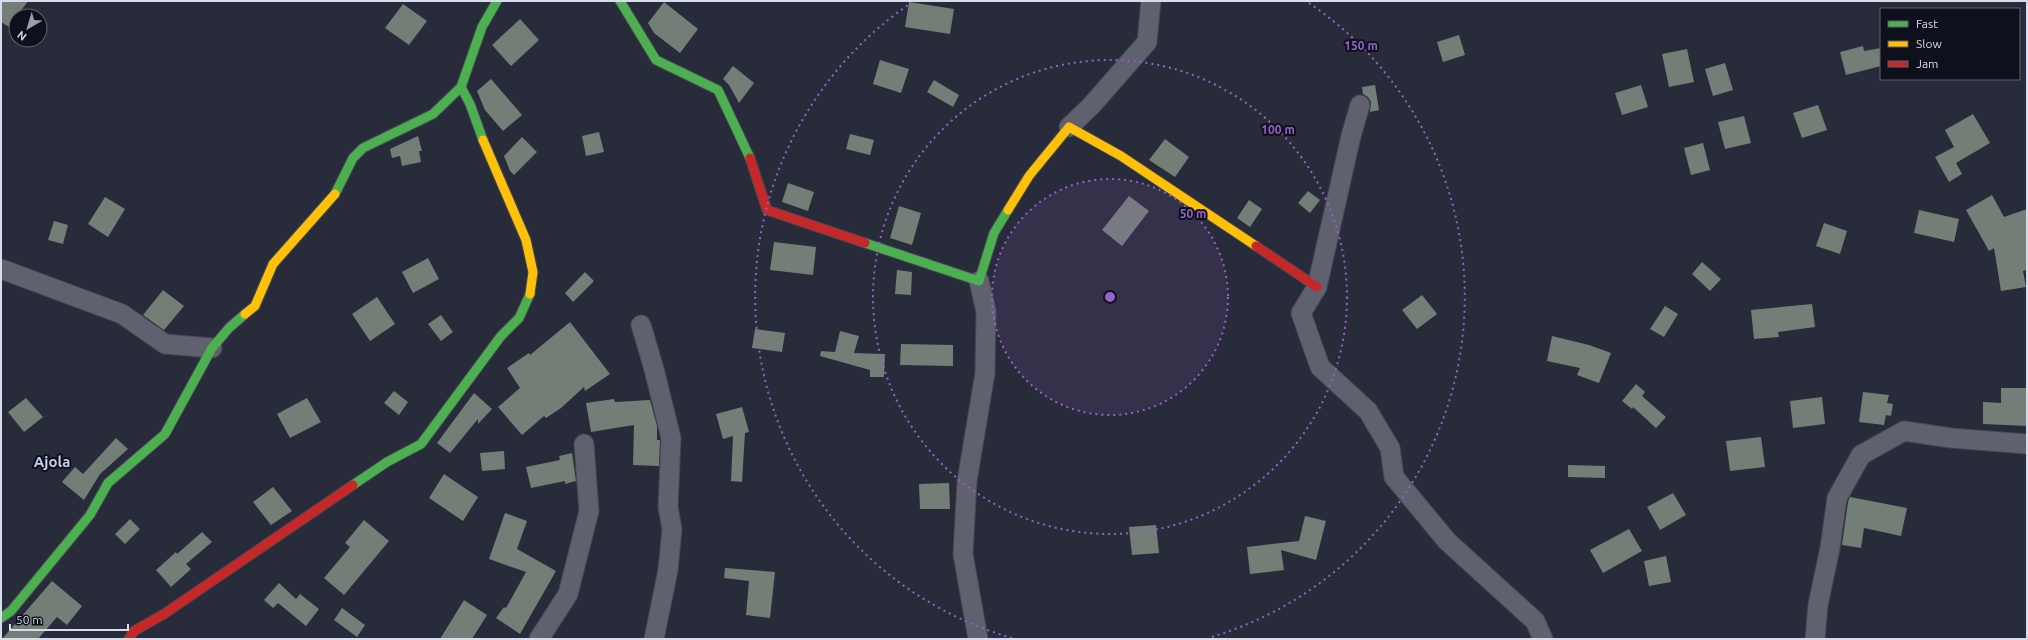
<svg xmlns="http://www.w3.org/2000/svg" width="2028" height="640" font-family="Ubuntu,sans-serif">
<rect width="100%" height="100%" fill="#282b39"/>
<path fill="#737e76" d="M1,1H28L9,27L1,22Z
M664,2L698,29L680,53L654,33L648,23Z
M909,2L954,9L950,34L905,27Z
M403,4L427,21L409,45L385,28Z
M520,19L539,40L511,66L492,45Z
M1459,35L1465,55L1443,62L1437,42Z
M1863,46L1864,51L1881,48V66L1846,75L1840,52Z
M1687,49L1694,82L1669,87L1662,54Z
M880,60L909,69L901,93L873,84Z
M1725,63L1733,90L1713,96L1705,69Z
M733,66L754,83L739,103L729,85L723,79Z
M491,79L522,115L503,131L485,110L477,91Z
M934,80L959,95L953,107L927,92Z
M1375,85L1379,110L1370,112L1371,102L1368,97L1363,94L1362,87Z
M1641,85L1648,107L1622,115L1615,93Z
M1818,105L1827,130L1802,138L1793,113Z
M1973,114L1990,143L1956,163L1962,174L1949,182L1935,157L1954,147L1945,130Z
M1744,116L1751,143L1725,149L1718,122Z
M599,132L604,152L586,156L582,136Z
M850,134L874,140L870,155L846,149Z
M418,136L422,151H419L421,162L402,166L400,156L392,158L390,149Z
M522,137L537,152L514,175L510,171L504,156Z
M1165,139L1189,157L1175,177L1149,160Z
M1703,143L1710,170L1691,175L1684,148Z
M788,183L814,192L808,211L782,202Z
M1308,191L1320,200L1310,213L1298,203Z
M1992,195L2004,217L2027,209V270L2023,271L2026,287L2001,291L1994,248L1989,251L1966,210Z
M1129,196L1149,211L1122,246L1102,230Z
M105,197L125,209L108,237L88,224Z
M1249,200L1262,209L1250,227L1237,218Z
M899,206L921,213L912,245L890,238Z
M1919,210L1959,219L1954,242L1914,233Z
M54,221L68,225L63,244L48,240Z
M1824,223L1847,231L1840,254L1816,246Z
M774,242L816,247L813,275L770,270Z
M428,258L439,279L413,293L402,272Z
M1702,262L1721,279L1710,291L1692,274Z
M897,270L912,272L911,295L895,294Z
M585,272L594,281L573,302L565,293Z
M163,290L184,306L164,330L143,315Z
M1422,295L1437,314L1417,329L1402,310Z
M377,297L395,324L370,341L352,314Z
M1812,304L1815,327L1778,332L1779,337L1754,339L1751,310Z
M1665,306L1678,314L1664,337L1650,329Z
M441,315L453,332L441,341L428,324Z
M570,322L610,374L585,391L584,387L561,408L546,418L544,416L522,435L498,407L520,388L507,368L529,353L530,355Z
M755,329L785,333L782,352L752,348Z
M840,331L859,336L854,353L885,354L884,377H870V370L820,356L821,351L835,352Z
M1552,336L1589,345L1611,353L1599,383L1577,375L1580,368L1547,361Z
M901,344L953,345V366L900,365Z
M1636,384L1645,392L1642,396L1666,417L1656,428L1633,407L1632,409L1622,401Z
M2001,388H2027V426L1983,424V402L2001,403Z
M394,391L408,402L399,415L384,403Z
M1863,392L1889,395L1887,403L1893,404L1891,416L1886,415L1884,425L1859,422Z
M474,393L492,409L478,424V419L450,453L437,443Z
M1822,397L1825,424L1793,428L1790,401Z
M26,398L43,417L24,432L8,412Z
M307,398L321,422L290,438L277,414Z
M614,399L615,402L650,400L657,426V440H660L659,466L633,465L634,425L591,432L586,403Z
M742,407L749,432L745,433L742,482L731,481L733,436L723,439L716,414Z
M1761,437L1765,467L1730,471L1726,441Z
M116,438L128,449L100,474L84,500L62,482L75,467L83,474Z
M504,451L505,469L482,471L480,453Z
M572,453L576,481L565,484V481L531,488L526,467L560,460L559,456Z
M1568,465L1605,466V478L1568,477Z
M444,474L478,497L463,521L429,498Z
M949,483L950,509H920L919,484Z
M273,487L292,511L271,525L253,502Z
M1673,493L1686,515L1660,530L1647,507Z
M1850,497L1907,508L1901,536L1864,528L1861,548L1842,545L1848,502Z
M505,513L527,521L517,549L556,571L520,634L496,618L504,607L506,608L526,572L489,559Z
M1305,516L1326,521L1316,560L1281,550L1284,570L1250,574L1247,547L1299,541Z
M130,519L140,529L125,544L115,534Z
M364,520L389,541L344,595L324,578L350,547L345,543Z
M1156,525L1159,553L1132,555L1129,527Z
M1629,529L1642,551L1603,573L1590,550Z
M202,532L212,542L186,564L191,569L171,587L156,570L176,552L177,554Z
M1666,556L1671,582L1649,586L1644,561Z
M725,568L775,572L770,618L746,615L749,581L724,578Z
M52,581L82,606L67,625L57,617L38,639H2Z
M279,583L296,599L300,594L319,609L306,626L278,603L273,608L264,600Z
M464,600L487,615L472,639H440Z
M342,608L365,625L357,637L334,620Z"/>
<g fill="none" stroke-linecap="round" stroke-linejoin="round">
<defs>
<path id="street" d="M1360,105L1351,136L1317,287L1301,313L1320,367L1368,411L1390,448L1394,477L1447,541L1535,621L1543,639
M1069,127L1091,106L1147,42L1151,1
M1,269L122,314L165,344L212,348
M641,325L654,369L671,438L668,507L672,529L668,570L654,639
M539,639L568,594L589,511L584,444
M978,639L963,554L967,481L985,373L986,311L979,281
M1815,639L1818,605L1830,548L1837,498L1861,455L1904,431L1951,438L2027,444"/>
<path id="fast" d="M620,1L656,60L718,90L750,158
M461,87L470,104L483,140
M335,194L353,158L363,148L433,114L461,87L482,27L497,1
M865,243L979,281L994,233L1008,210
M353,485L387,462L421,444L501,336L519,318L530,294
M1,618L11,611L90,515L108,483L165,434L212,348L229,328L245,314"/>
<path id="slow" d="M483,140L526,240L533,272L530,294
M1008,210L1029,176L1069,127L1121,156L1256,246
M245,314L255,306L273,264L335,194"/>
<path id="jam" d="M750,158L767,210L865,243
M1256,246L1317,287
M129,639L134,631L164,614L353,485"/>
</defs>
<use href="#street" stroke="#464854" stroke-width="21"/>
<use href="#fast" stroke="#464854" stroke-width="11"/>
<use href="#slow" stroke="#464854" stroke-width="11"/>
<use href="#jam" stroke="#464854" stroke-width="11"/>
<use href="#street" stroke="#5f626e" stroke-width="19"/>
<use href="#fast" stroke="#4caf50" stroke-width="9"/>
<use href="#slow" stroke="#ffc107" stroke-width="9"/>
<use href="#jam" stroke="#c62828" stroke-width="9"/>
</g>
<circle cx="1110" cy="297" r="118" fill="#9761cd" fill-opacity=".12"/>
<g fill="none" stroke="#9761cd" stroke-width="2" stroke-dasharray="2 4">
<circle cx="1110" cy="297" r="118"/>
<circle cx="1110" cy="297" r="237"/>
<path d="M1012 638A355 355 0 0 1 911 3M1309 3A355 355 0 0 1 1208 638"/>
</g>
<g text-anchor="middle" stroke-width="4" stroke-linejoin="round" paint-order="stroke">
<g font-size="15" font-weight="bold" fill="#c7d0ef" stroke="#0e111b">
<text x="52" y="467">Ajola</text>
</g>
</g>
<circle cx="1110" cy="297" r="6" fill="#9761cd" stroke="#0e111b" stroke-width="2"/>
<g font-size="12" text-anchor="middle" font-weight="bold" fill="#9761cd" stroke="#0e111b" stroke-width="4" stroke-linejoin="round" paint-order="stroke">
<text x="1361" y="50">150 m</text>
<text x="1278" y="134">100 m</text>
<text x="1193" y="218">50 m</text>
</g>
<rect width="2028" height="640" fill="none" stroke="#d8dded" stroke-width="4"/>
<rect x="1880" y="8" width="140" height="72" fill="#0e111b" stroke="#5f636f"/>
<rect x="1888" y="21" width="20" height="6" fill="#4caf50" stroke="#5f636f"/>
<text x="1916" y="28" font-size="12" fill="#d8dded">Fast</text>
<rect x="1888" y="41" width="20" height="6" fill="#ffc107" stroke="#5f636f"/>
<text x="1916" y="48" font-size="12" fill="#d8dded">Slow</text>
<rect x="1888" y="61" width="20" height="6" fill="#c62828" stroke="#5f636f"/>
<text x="1916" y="68" font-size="12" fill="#d8dded">Jam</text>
<g transform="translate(28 28) rotate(218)"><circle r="19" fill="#0e111b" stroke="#5f636f"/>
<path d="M0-3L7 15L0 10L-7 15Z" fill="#9a9fae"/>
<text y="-6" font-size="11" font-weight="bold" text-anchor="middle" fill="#d8dded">N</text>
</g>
<path d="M10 624v6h118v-6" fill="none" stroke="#d8dded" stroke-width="2"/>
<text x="16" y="624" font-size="12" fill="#d8dded" stroke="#0e111b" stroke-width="3" paint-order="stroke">50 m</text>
</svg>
